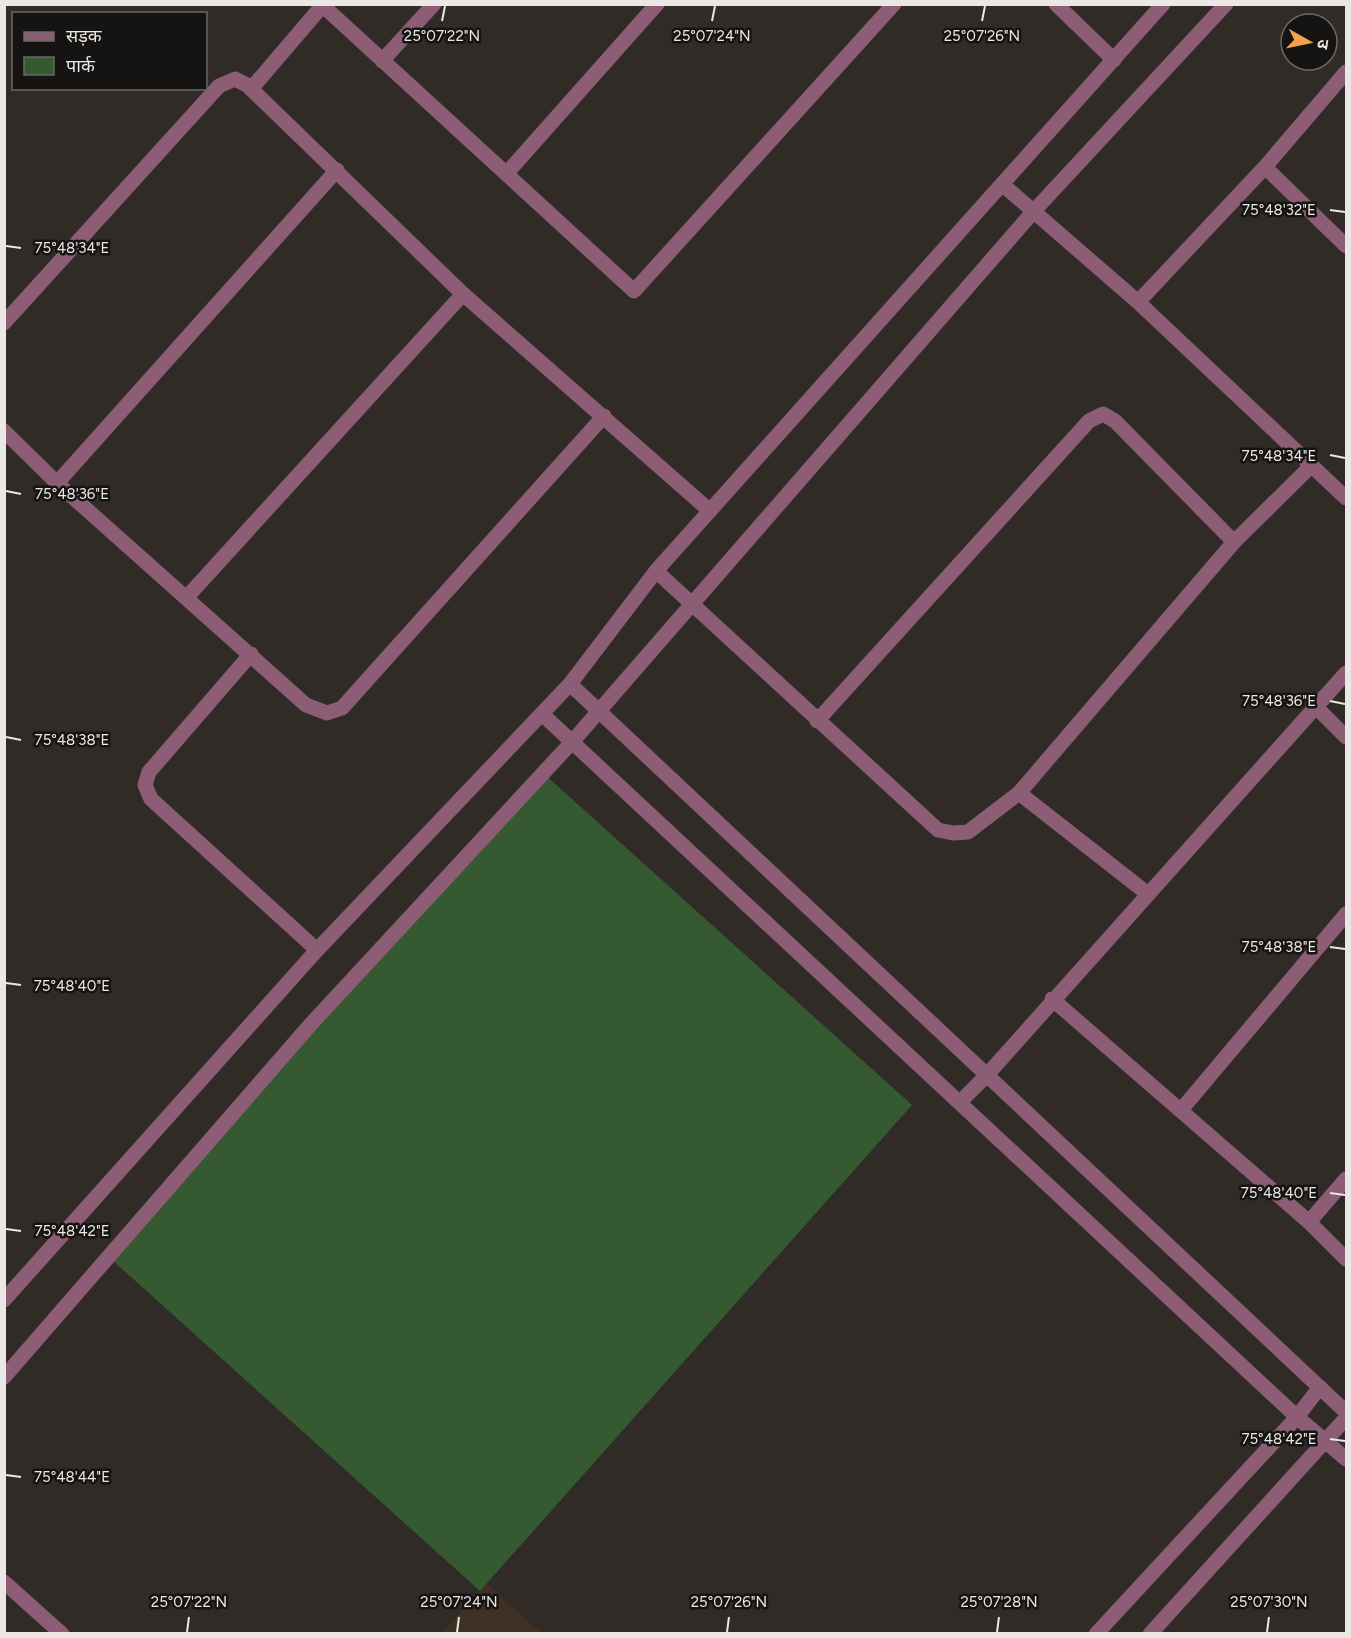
<svg xmlns="http://www.w3.org/2000/svg" width="1351" height="1638" font-family="Figtree,'Noto Sans Devanagari',sans-serif">
<rect width="100%" height="100%" fill="#302b26"/>
<path fill="#3f3024" d="M486,1583L542,1633L441,1634Z"/>
<path fill="#355931" d="M543,773L912,1105L480,1591L111,1259Z"/>
<g fill="none" stroke-linecap="round" stroke-linejoin="round">
<path stroke="#8d5c75" stroke-width="15" d="M321,4L634,291L894,4
M1056,4L1114,60
M382,61L434,4
M251,89L322,6
M1265,167L1346,246
M506,174L657,4
M1002,184L1138,302L1346,498
M1138,302L1265,167L1346,72
M4,323L219,86L235,79L247,85L463,294L710,511
M4,431L57,483L306,705L327,713L342,708L604,416
M57,483L337,170
M656,571L938,830L953,833L968,832L1019,793L1234,542L1311,466
M187,597L463,294
M251,654L149,772L145,785L151,799L317,950
M570,684L1346,1412
M1316,707L1346,737
M542,714L1297,1417L1346,1459
M817,721L1089,421L1103,414L1115,421L1234,542
M1019,793L1148,894
M1052,999L1309,1222L1346,1259
M960,1102L986,1076L1346,673
M1181,1110L1346,914
M1309,1222L1346,1179
M4,1300L317,950L570,684L656,571L1163,4
M4,1377L311,1024L572,742L1033,212L1226,4
M4,1582L62,1634
M1096,1634L1297,1417L1320,1387
M1150,1634L1346,1418"/>
</g>
<path fill="none" stroke="#ebe7e4" stroke-width="2" d="M442,21L445,6M712,21L715,6M982,21L985,6M1330,210L1345,212M6,246L21,248M1330,455L1345,458M6,491L21,494M1330,701L1345,704M6,737L21,740M1330,947L1345,949M6,983L21,985M1330,1193L1345,1195M6,1229L21,1231M1330,1439L1345,1441M6,1475L21,1477M187,1632L189,1617M457,1632L459,1617M727,1632L729,1617M997,1632L999,1617M1267,1632L1269,1617"/>
<g font-size="15" text-anchor="middle" fill="#ebe7e4" stroke="#161412" stroke-width="5" stroke-linejoin="round" paint-order="stroke">
<text x="442" y="41">25°07'22"N</text>
<text x="712" y="41">25°07'24"N</text>
<text x="982" y="41">25°07'26"N</text>
<text x="1279" y="215">75°48'32"E</text>
<text x="72" y="253">75°48'34"E</text>
<text x="1279" y="461">75°48'34"E</text>
<text x="72" y="499">75°48'36"E</text>
<text x="1279" y="706">75°48'36"E</text>
<text x="72" y="745">75°48'38"E</text>
<text x="1279" y="952">75°48'38"E</text>
<text x="72" y="991">75°48'40"E</text>
<text x="1279" y="1198">75°48'40"E</text>
<text x="72" y="1236">75°48'42"E</text>
<text x="1279" y="1444">75°48'42"E</text>
<text x="72" y="1482">75°48'44"E</text>
<text x="189" y="1607">25°07'22"N</text>
<text x="459" y="1607">25°07'24"N</text>
<text x="729" y="1607">25°07'26"N</text>
<text x="999" y="1607">25°07'28"N</text>
<text x="1269" y="1607">25°07'30"N</text>
</g>
<rect width="1351" height="1638" fill="none" stroke="#ebe7e4" stroke-width="12"/>
<rect x="12" y="12" width="195" height="78" fill="#161412" stroke="#6b6866" stroke-width="1.5"/>
<rect x="24" y="32" width="30" height="9" fill="#8d5c75" stroke="#6b6866" stroke-width="1.5"/>
<text x="66" y="42" font-size="18" fill="#ebe7e4">सड़क</text>
<rect x="24" y="57" width="30" height="18" fill="#355931" stroke="#6b6866" stroke-width="1.5"/>
<text x="66" y="72" font-size="18" fill="#ebe7e4">पार्क</text>
<g transform="translate(1309 42) rotate(99)"><circle r="28" fill="#161412" stroke="#6b6866" stroke-width="1.5"/>
<path d="M0-4.5L10 22L0 15L-10 22Z" fill="#f9a04d"/>
<text y="-9" font-size="16" font-weight="bold" text-anchor="middle" fill="#ebe7e4">उ</text>
</g>
</svg>
